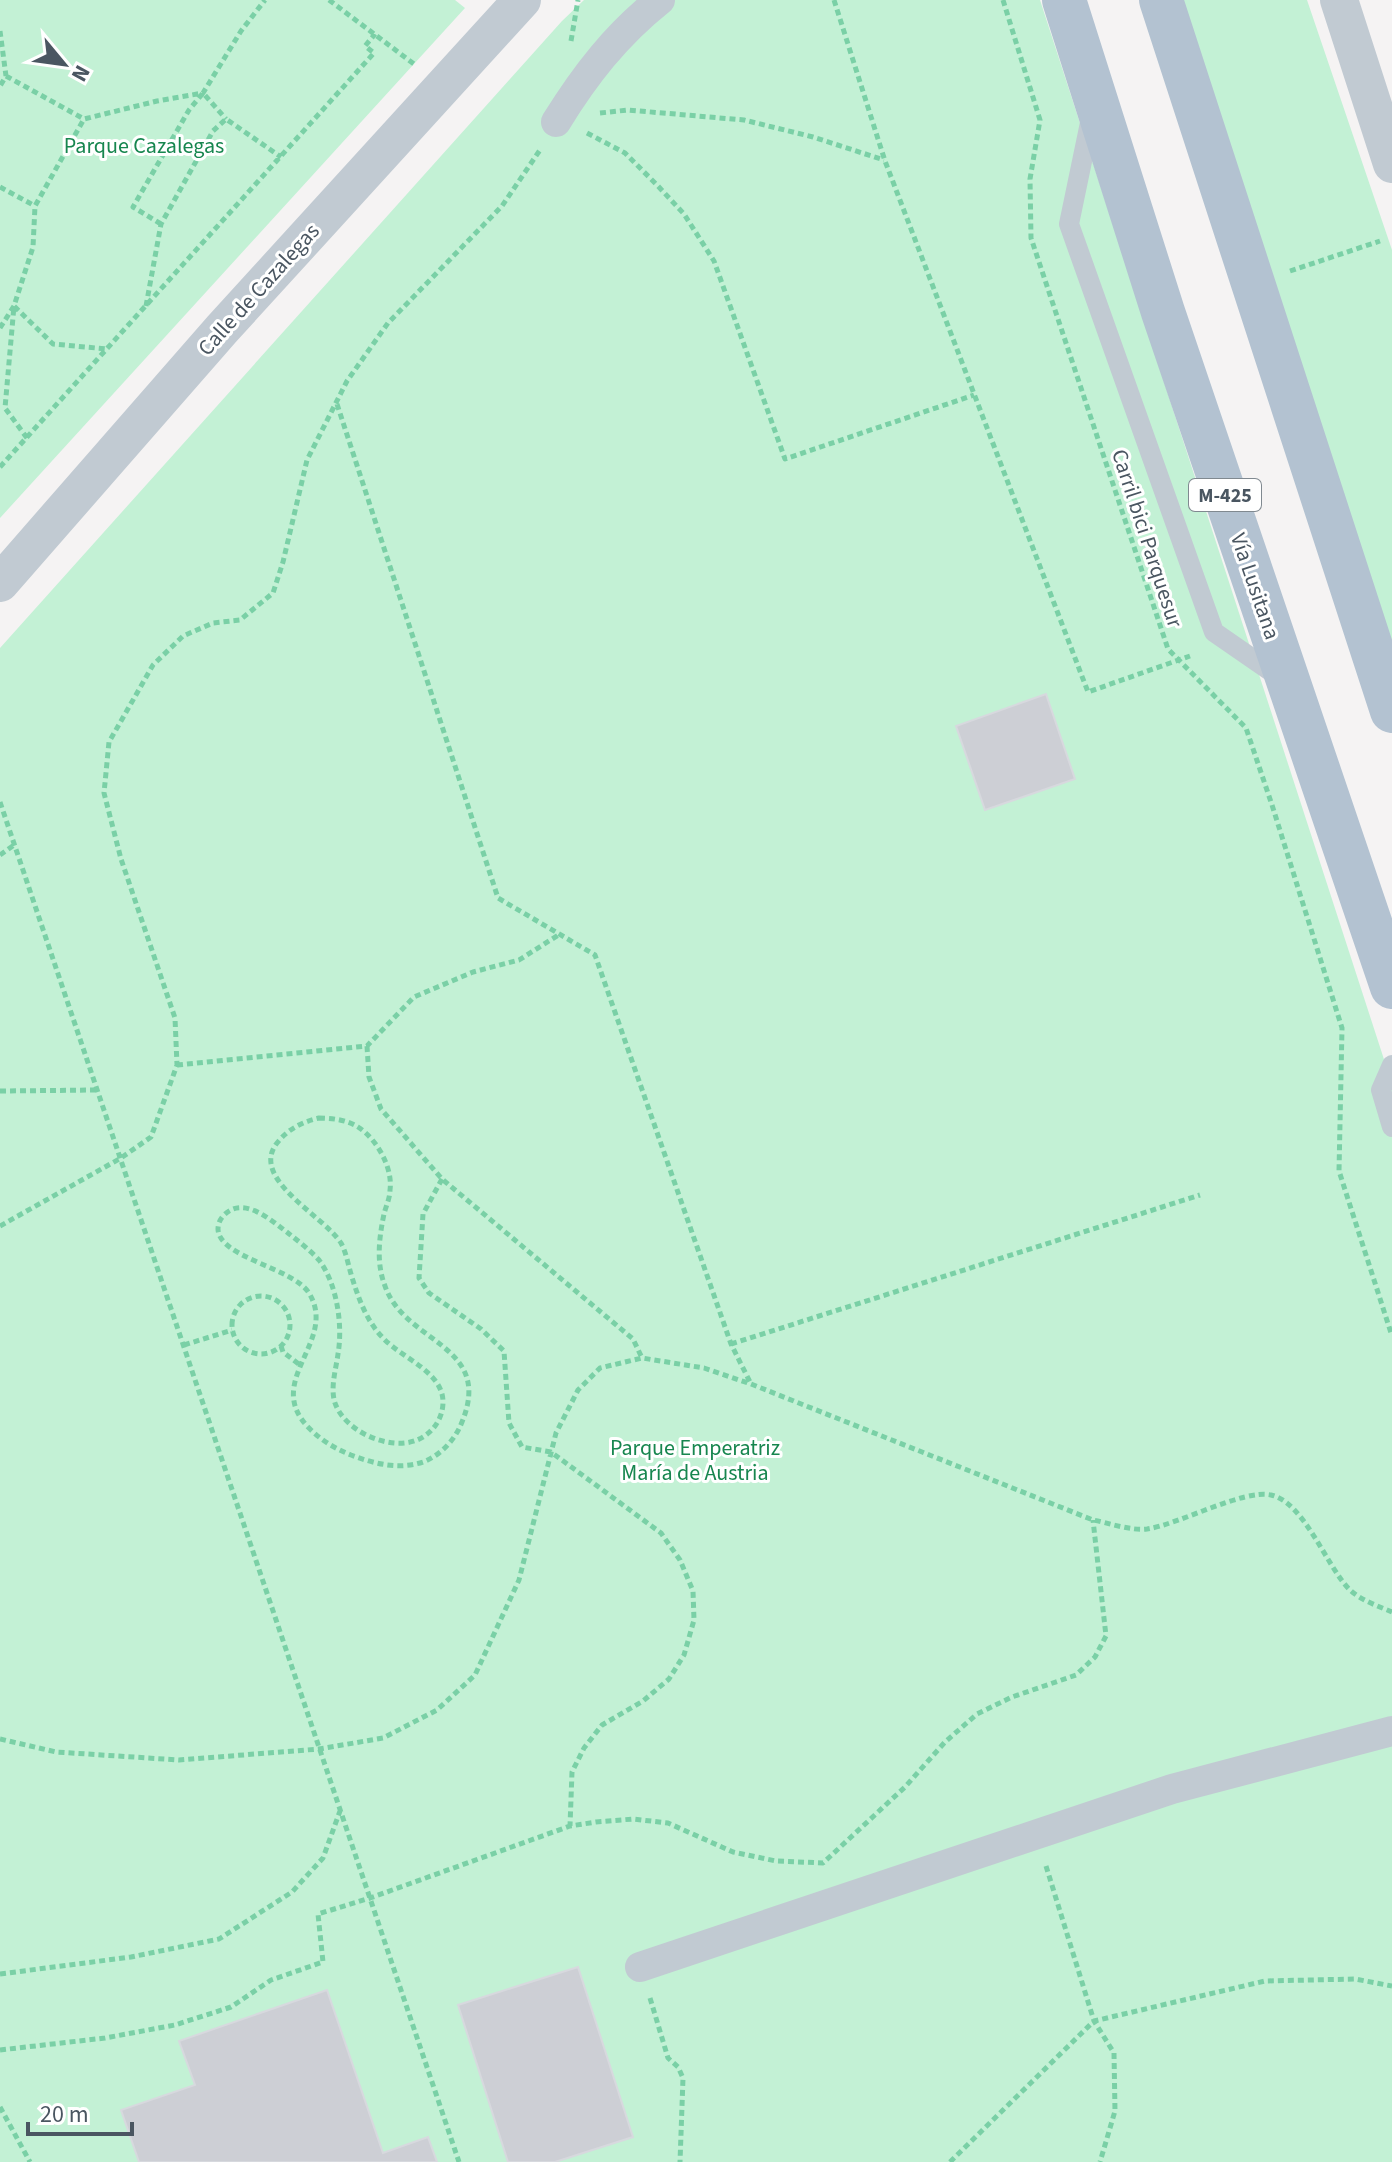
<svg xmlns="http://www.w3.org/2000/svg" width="1392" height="2162" font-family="'Source Sans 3',sans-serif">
<rect width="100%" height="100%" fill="#f5f3f3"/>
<path fill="#c3f1d5" d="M0,0H455L465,8L0,518Z
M584,0H1040L1392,1084V2162H0V648L562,21Z
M1179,0H1307L1392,250V651Z"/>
<path fill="#cdcfd5" stroke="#d7d9de" stroke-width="2" d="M1046,694L1075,779L985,810L956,726Z
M578,1967L633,2137L555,2162H508L458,2005Z
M327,1990L383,2153L428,2137L437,2162H139L121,2110L195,2085L179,2041Z"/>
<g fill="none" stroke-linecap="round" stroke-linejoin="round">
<path stroke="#7ad0a6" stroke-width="5" stroke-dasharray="6 4" stroke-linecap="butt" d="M329,0L414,64
M834,0L885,161L1088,692L1190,656
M1003,0L1040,120L1030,179L1031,238L1168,649L1246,728L1272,805L1342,1028L1339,1171L1392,1336
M0,31L6,76L0,86
M571,41L578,0
M6,76L84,119
M600,113L628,110L744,120L813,137L884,160
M587,133L625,153L657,185L684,214L714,261L785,459L974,395
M0,187L35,206
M161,224L133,207L189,110L203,93L226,119
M1290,271L1380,241
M146,306L161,224L213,131L226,119L281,157
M0,328L14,306L33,247L35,206L84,119L157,101L203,93L241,31L265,0
M337,404L498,898L595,955L731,1344L751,1384
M27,438L5,408L14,306L53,344L107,349
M0,467L374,53L365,46L375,34
M0,802L459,2162
M0,855L14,845
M367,1046L369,1077L381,1109L442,1179L633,1339L642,1358
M177,1065L367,1046L414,997L473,972L519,960L560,934
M0,1091L97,1090
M319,1118C332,1118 347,1120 358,1127C377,1139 393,1168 390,1190C390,1198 386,1206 384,1214C379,1238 376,1263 385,1286C405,1344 494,1344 462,1422C455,1440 441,1455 423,1462C399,1470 375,1464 351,1455C336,1449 322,1441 310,1429C261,1381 339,1342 309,1293C292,1267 219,1258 218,1229C218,1224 220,1219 224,1215C244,1195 272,1221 288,1233C298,1241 310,1250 319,1260C337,1284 343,1325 338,1354C336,1369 330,1388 335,1403C345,1432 390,1451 417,1440C432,1434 443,1419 443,1402C443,1372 402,1358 384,1339C366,1321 358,1297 351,1274C348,1264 346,1252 341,1243C323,1215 249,1179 277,1143C288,1129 302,1122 319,1118Z
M442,1179L423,1214L419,1278L429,1293L481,1329L504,1351L509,1423L522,1447L551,1452L661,1533L680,1560L693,1591L694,1620L684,1655L669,1679L643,1701L602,1725L584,1748L572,1772L570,1826
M0,1226L121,1158L151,1137L177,1065L175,1018L121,859L104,793L109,742L153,665L183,636L213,623L240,620L273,593L283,562L307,460L347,381L388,323L502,206L540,150
M232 1325a29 29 0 1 1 58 0a29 29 0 1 1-58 0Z
M731,1344L1200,1195
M184,1345L232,1330
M281,1346L283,1352L300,1365
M0,1739L56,1752L179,1760L319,1749L383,1738L437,1710L475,1675L519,1580L556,1433L578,1390L600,1368L642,1358L704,1368L751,1384L1093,1520C1109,1523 1131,1531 1147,1529C1180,1524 1243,1489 1271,1495C1304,1502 1327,1567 1349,1589C1360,1600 1378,1606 1392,1612
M1046,1866L1094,2021L1114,2053L1115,2111L1100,2162
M0,1974L131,1957L219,1939L292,1892L323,1858L340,1811
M650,1998L668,2058L678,2067L683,2078L680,2162
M0,2050L105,2038L175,2025L231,2007L271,1980L323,1962L318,1914L370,1898L570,1826L596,1822L633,1819L668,1823L733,1852L776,1861L823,1863L905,1787L945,1742L977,1714L1012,1697L1076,1675L1095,1657L1106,1636L1093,1520
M0,2107L30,2162
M950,2162L1094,2021L1265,1981L1355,1979L1392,1986"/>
<path stroke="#c1cad2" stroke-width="20" d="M1091,118L1069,224L1214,632L1282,679
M1392,1065L1381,1090L1392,1127"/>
<path stroke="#c1cad2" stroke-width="30" d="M556,122C585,75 616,35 660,0
M640,1967L1172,1789L1392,1731"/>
<path stroke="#c1cad2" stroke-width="38" d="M1339,0L1392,164
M0,583L222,329L522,0"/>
<path stroke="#b3c2d1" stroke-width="44" d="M1064,0L1163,312L1392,987
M1161,0L1392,711"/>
</g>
<g text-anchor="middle" stroke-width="6" stroke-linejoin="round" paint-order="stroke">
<rect fill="#fff" stroke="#808990" stroke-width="2" x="1189" y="479" width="72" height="32" rx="6"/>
<g font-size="20" font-weight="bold" fill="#4a5661">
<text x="1225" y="502">M-425</text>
</g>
<g font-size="22" fill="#17864f" stroke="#fff">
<text x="144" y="153">Parque Cazalegas</text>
<text x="695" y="1455">Parque Emperatriz<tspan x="695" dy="25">María de Austria</tspan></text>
</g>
<g font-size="22" fill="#4a5661" stroke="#fff">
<text transform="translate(258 289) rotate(-48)" y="8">Calle de Cazalegas</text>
<text transform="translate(1148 538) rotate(72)" y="8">Carril bici Parquesur</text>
<text transform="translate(1256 586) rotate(71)" y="8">Vía Lusitana</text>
</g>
</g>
<g transform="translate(64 64) rotate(119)" stroke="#ffffff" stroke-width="6" paint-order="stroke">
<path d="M0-6L14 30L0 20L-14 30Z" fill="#4a5661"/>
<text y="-12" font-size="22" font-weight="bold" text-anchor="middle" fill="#4a5661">N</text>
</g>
<path d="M28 2122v12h104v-12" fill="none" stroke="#4a5661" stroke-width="4"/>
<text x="40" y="2122" font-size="24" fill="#4a5661" stroke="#ffffff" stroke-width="6" paint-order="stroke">20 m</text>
</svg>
